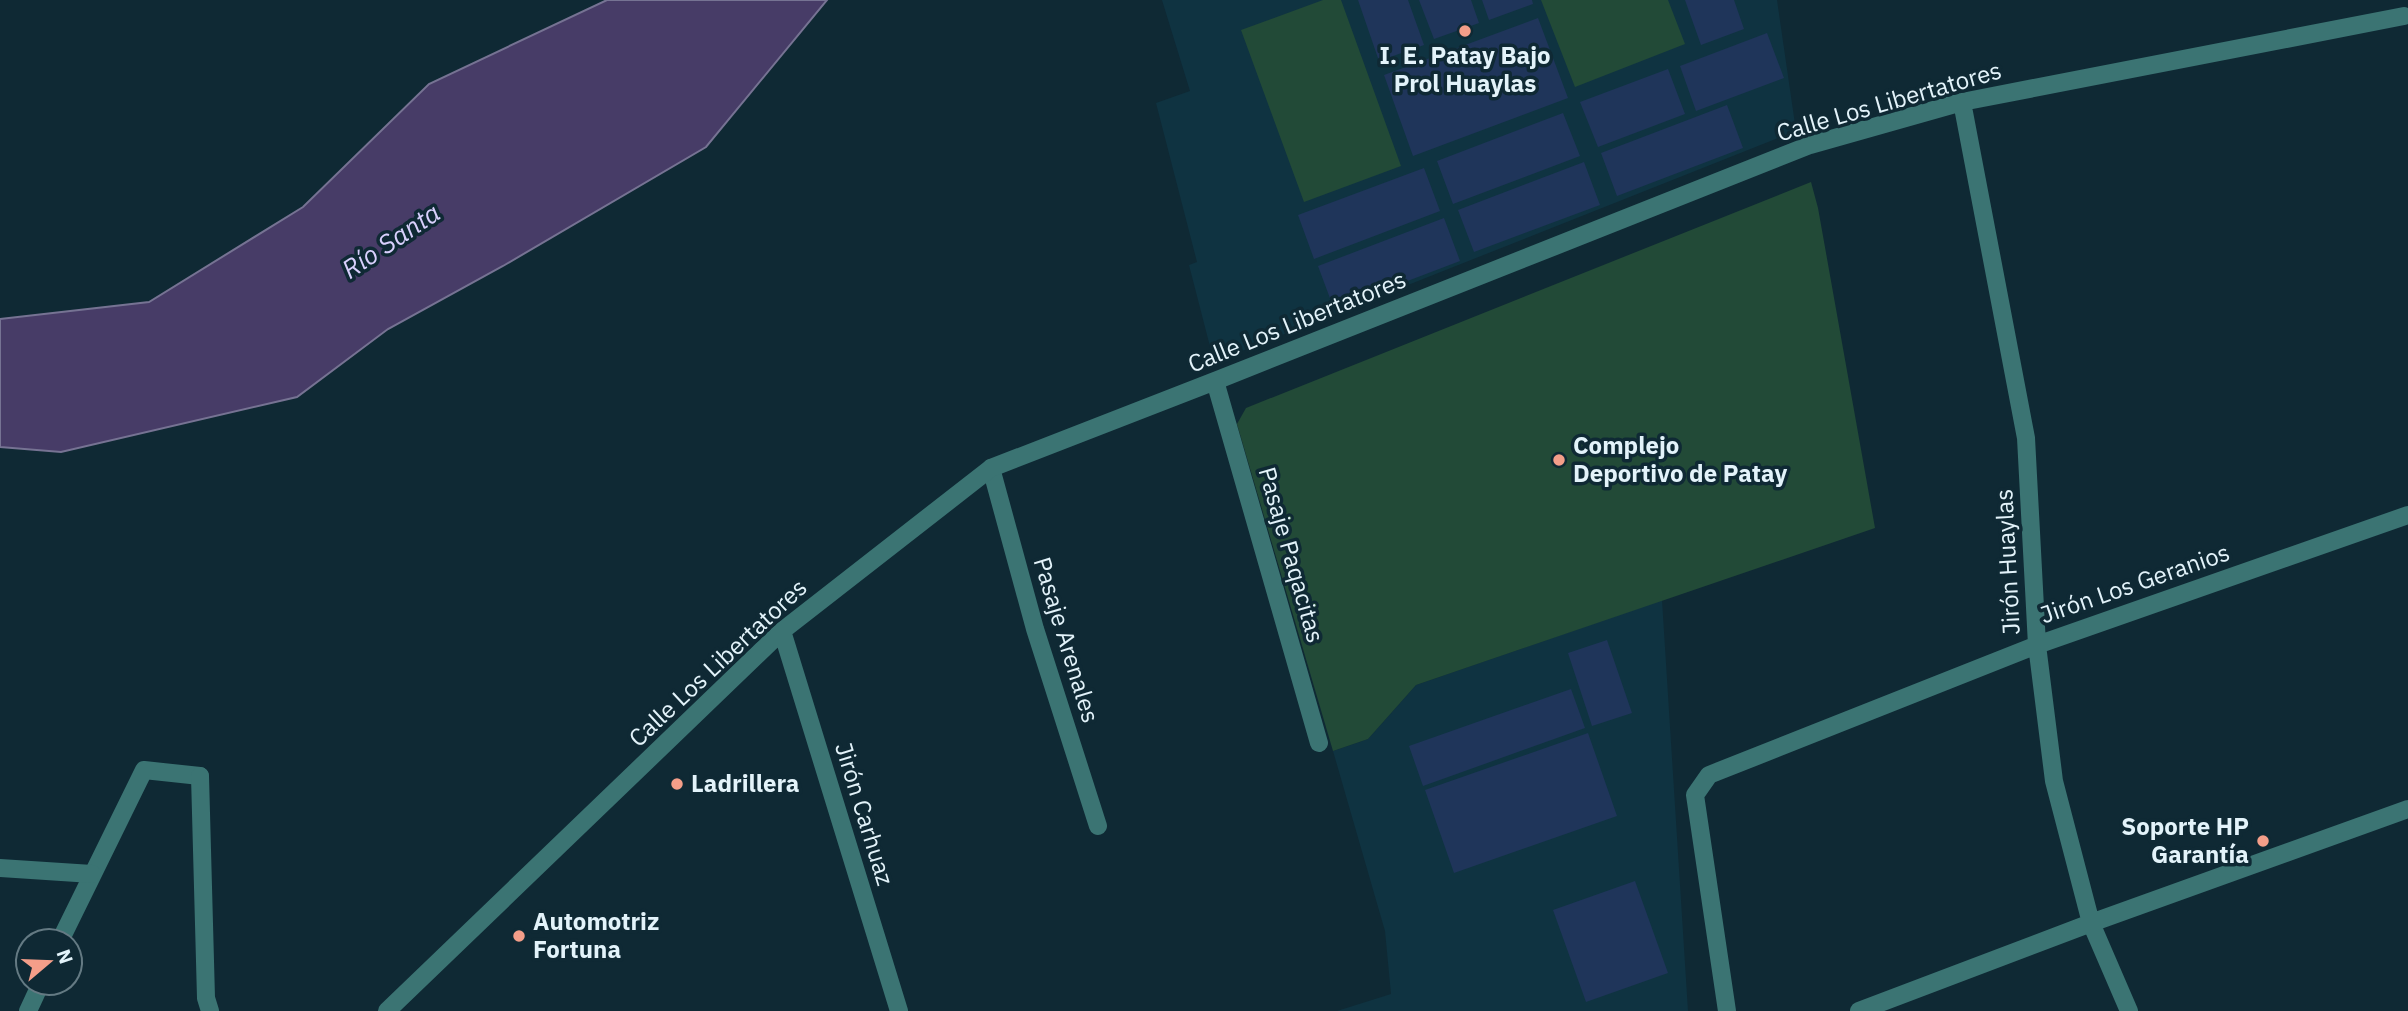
<svg xmlns="http://www.w3.org/2000/svg" width="2408" height="1011" font-family="'IBM Plex Sans',sans-serif">
<rect width="100%" height="100%" fill="#0f2934"/>
<path fill="#0f3341" d="M1162,0H1777L1796,131L1214,362L1189,265L1197,262L1156,103L1190,91Z
M1662,600L1688,1011H1337L1391,994L1385,931L1333,751L1368,739L1416,685Z"/>
<path fill="#224a37" d="M1323,0H1341L1401,166L1304,202L1241,30Z
M1541,0H1668L1685,44L1575,87Z
M1811,182L1818,208L1875,528L1416,685L1368,739L1333,751L1237,424L1246,408Z"/>
<path fill="#473c67" stroke="#767393" stroke-width="2" d="M607,0H827L706,147L503,266L388,329L297,397L61,452L0,447V319L149,302L303,207L429,84Z"/>
<path fill="#1f355a" d="M1358,0H1408L1424,45L1379,61Z
M1419,0H1471L1479,23L1434,39Z
M1482,0H1532L1533,4L1489,20Z
M1685,0H1734L1744,29L1701,45Z
M1538,18L1568,98L1413,156L1384,75Z
M1767,33L1784,78L1696,111L1680,66Z
M1668,69L1685,114L1598,147L1580,102Z
M1727,105L1743,148L1617,196L1601,153Z
M1563,113L1580,156L1453,204L1437,161Z
M1584,162L1600,205L1474,252L1458,210Z
M1424,168L1440,211L1314,259L1298,215Z
M1444,218L1460,261L1334,309L1318,266Z
M1607,640L1632,713L1592,726L1568,653Z
M1571,689L1585,728L1423,786L1409,746Z
M1588,733L1617,816L1454,873L1425,790Z
M1635,881L1668,973L1586,1002L1553,910Z"/>
<g fill="none" stroke-linecap="round" stroke-linejoin="round">
<path stroke="#3b7473" stroke-width="18" d="M991,468L1035,629L1098,826
M60,941L144,770L200,776
M28,1011L41,983"/>
<path stroke="#3b7473" stroke-width="18" d="M1962,102L2026,438L2037,645L2054,781L2091,923L2129,1011
M1215,381L1319,743
M782,631L899,1011
M200,776L206,998L210,1011
M0,868L92,874
M387,1011L782,631L991,468L1215,381L1810,145L1962,102L2404,16
M1727,1011L1695,795L1709,775L2037,645L2408,515
M1859,1011L2091,923L2408,809"/>
</g>
<g fill="#f49e89" stroke="#0f2934" stroke-width="2.5">
<circle cx="1465" cy="31" r="7"/>
<circle cx="1559" cy="460" r="7"/>
<circle cx="677" cy="784" r="7"/>
<circle cx="2263" cy="841" r="7"/>
<circle cx="519" cy="936" r="7"/>
</g>
<g text-anchor="middle" stroke-width="7" stroke-linejoin="round" paint-order="stroke">
<g font-size="24" font-weight="bold" fill="#e3f3fa" stroke="#0f2934" text-anchor="start">
<text x="1465" y="64" text-anchor="middle">I. E. Patay Bajo<tspan x="1465" dy="28">Prol Huaylas</tspan></text>
<text x="1573" y="454">Complejo<tspan x="1573" dy="28">Deportivo de Patay</tspan></text>
<text x="691" y="792">Ladrillera</text>
<text x="2249" y="835" text-anchor="end">Soporte HP<tspan x="2249" dy="28">Garantía</tspan></text>
<text x="533" y="930">Automotriz<tspan x="533" dy="28">Fortuna</tspan></text>
</g>
<g font-size="24" fill="#e3f3fa" stroke="#0f2934">
<text transform="translate(1889 102) rotate(-16)" y="8">Calle Los Libertatores</text>
<text transform="translate(1297 322) rotate(-22)" y="8">Calle Los Libertatores</text>
<text transform="translate(1291 555) rotate(74)" y="8">Pasaje Paqacitas</text>
<text transform="translate(2008 562) rotate(-93)" y="8">Jirón Huaylas</text>
<text transform="translate(2135 584) rotate(-19)" y="8">Jirón Los Geranios</text>
<text transform="translate(1066 640) rotate(73)" y="8">Pasaje Arenales</text>
<text transform="translate(718 663) rotate(-43)" y="8">Calle Los Libertatores</text>
<text transform="translate(864 814) rotate(73)" y="8">Jirón Carhuaz</text>
</g>
<g font-size="26" font-style="italic" fill="#d9d0fd" stroke="#0f2934">
<text transform="translate(391 241) rotate(-34)" y="9">Río Santa</text>
</g>
</g>
<g transform="translate(49 962) rotate(71)"><circle r="33" fill="#0f2934" stroke="#647a83" stroke-width="2"/>
<path d="M0-5L12 26L0 18L-12 26Z" fill="#f49e89"/>
<text y="-10" font-size="19" font-weight="bold" text-anchor="middle" fill="#e3f3fa">N</text>
</g>
</svg>
